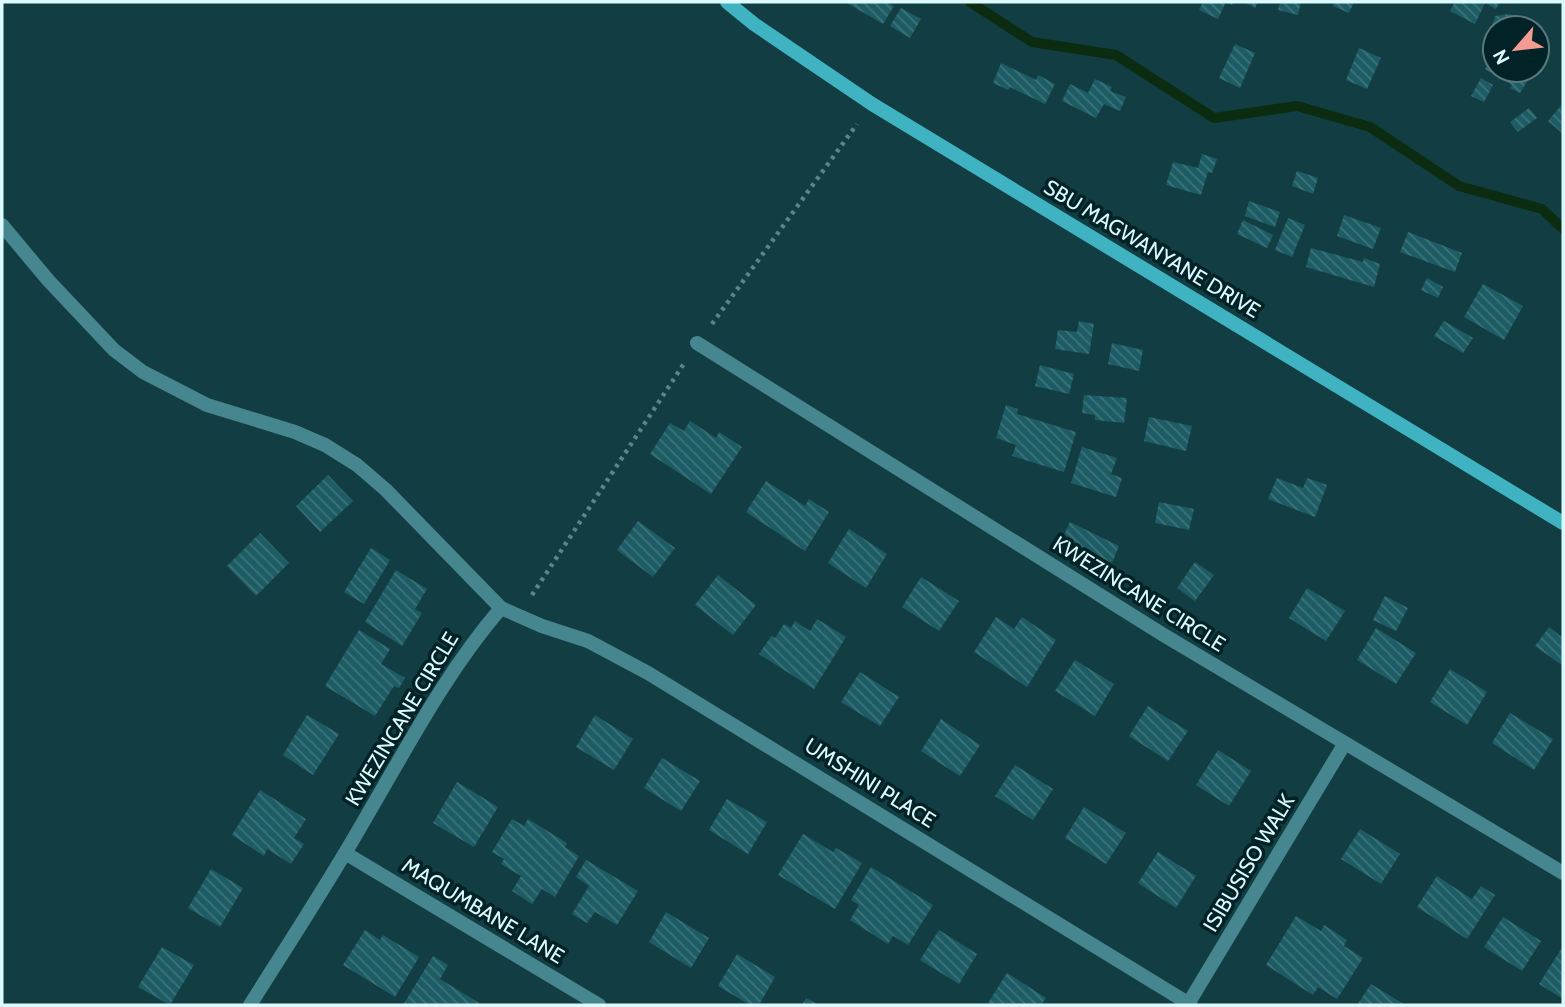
<svg xmlns="http://www.w3.org/2000/svg" width="1565" height="1007" font-family="Cabin,sans-serif">
<defs>
<pattern id="building-back-hatch" width="6" height="6" patternUnits="userSpaceOnUse" patternTransform="scale(1.75)"><rect width="6" height="6" fill="#1d5c64"/><path d="M-1 5l2 2M0 0l6 6M5-1l2 2" fill="none" stroke="#3d747b"/></pattern>
</defs>
<rect width="100%" height="100%" fill="#123e43"/>
<g fill="none" stroke-linecap="round" stroke-linejoin="round">
<path stroke="#0c2c12" stroke-width="10" d="M970,2L1032,42L1116,55L1214,118L1297,106L1370,127L1459,186L1542,209L1563,229"/>
</g>
<path fill="url(#building-back-hatch)" d="M845,2H886L894,6L883,24Z
M1203,2H1233L1232,5L1226,2L1218,19L1199,10Z
M1244,2H1258L1255,8Z
M1280,2H1301L1298,15L1278,10Z
M1334,2H1354L1349,13L1333,6Z
M1455,2H1500L1496,9L1485,3L1475,24L1450,11Z
M901,8L921,19L910,38L890,26Z
M1510,14L1520,23V28H1495V37L1491,33L1495,16Z
M1235,44L1255,53L1240,88L1219,78Z
M1359,48L1381,58L1367,89L1346,80Z
M1495,52V70H1534L1520,93L1510,88L1512,85L1485,69Z
M1001,63L1036,80L1038,75L1055,84L1045,104L1010,87L1008,90L993,83Z
M1481,78L1493,85L1484,102L1471,96Z
M1095,79L1112,87L1110,91L1126,97L1120,111L1104,104L1096,118L1062,101L1070,84L1088,93Z
M1563,103V134L1548,121Z
M1529,108L1537,118L1518,132L1510,122Z
M1202,154L1217,159L1212,173L1208,172L1201,195L1166,185L1173,162L1198,168Z
M1297,171L1318,178L1313,194L1292,186Z
M1249,201L1280,212L1275,227L1245,216Z
M1344,215L1381,228L1373,249L1337,236Z
M1288,218L1305,225L1292,257L1275,250Z
M1243,220L1273,235L1267,248L1237,234Z
M1408,232L1462,253L1455,272L1400,252Z
M1311,248L1363,262L1364,258L1380,264L1374,287L1306,267Z
M1427,278L1443,287L1438,298L1421,290Z
M1483,284L1523,306L1504,340L1464,317Z
M1079,321L1094,324L1089,354L1055,349L1058,330L1077,332Z
M1444,321L1473,338L1463,353L1434,336Z
M1112,343L1143,350L1139,371L1108,364Z
M1040,365L1074,374L1069,394L1035,386Z
M1084,395L1127,398L1124,423L1095,420V415L1082,413Z
M1006,405L1018,409L1017,414L1076,432L1064,472L1012,456L1016,445L996,438Z
M1149,417L1192,426L1186,451L1144,441Z
M690,421L716,438L719,432L742,447L711,494L650,454L670,423L684,431Z
M1082,447L1117,458L1111,474L1122,478L1116,497L1071,483Z
M328,475L353,501L320,532L296,506Z
M1277,478L1303,488L1307,478L1327,485L1315,517L1268,499Z
M766,481L805,506L809,499L829,512L805,551L746,512Z
M1159,502L1194,509L1189,530L1155,523Z
M638,521L675,548L653,577L617,550Z
M1070,522L1119,546L1112,563L1062,539Z
M849,529L887,554L866,588L828,563Z
M260,533L289,563L256,596L227,566Z
M371,548L390,560L364,604L344,592Z
M1195,562L1214,575L1195,601L1177,588Z
M396,570L427,589L415,609L422,613L402,646L365,622Z
M718,575L756,605L733,635L695,605Z
M921,577L959,601L939,631L902,607Z
M1307,588L1345,611L1326,641L1289,618Z
M1385,596L1408,608L1396,631L1373,620Z
M996,617L1014,629L1022,617L1056,640L1027,687L974,652Z
M817,619L846,637L814,689L759,654L771,636L775,638L784,624L791,628L795,621L810,631Z
M1549,627L1563,638V666L1535,646Z
M1376,628L1416,653L1396,684L1357,660Z
M359,630L390,649L381,664L405,678L399,688L394,686L375,716L325,686Z
M1075,660L1114,684L1095,716L1055,691Z
M1450,669L1487,692L1467,725L1430,702Z
M860,672L899,697L880,726L841,702Z
M1148,706L1188,731L1168,761L1129,736Z
M1510,713L1553,739L1534,770L1492,743Z
M307,715L339,734L313,775L283,755Z
M595,715L633,739L614,770L576,747Z
M941,719L980,745L960,776L921,751Z
M1218,750L1251,771L1229,806L1196,785Z
M662,758L700,781L681,811L644,788Z
M1015,765L1053,789L1033,820L995,796Z
M457,782L498,807L474,847L433,823Z
M260,790L306,819L294,838L304,844L291,864L267,849L264,856L232,835Z
M727,799L767,822L748,854L709,830Z
M1084,807L1126,833L1106,864L1065,838Z
M512,819L524,826L528,819L567,843L565,847L579,856L555,897L542,889L532,904L512,891L521,876L501,864L504,859L492,852Z
M1360,829L1400,854L1381,884L1341,859Z
M803,834L833,852L836,848L862,863L835,909L778,875Z
M1158,852L1196,876L1176,908L1138,883Z
M586,860L638,891L617,925L595,912L587,923L572,914L589,886L576,877Z
M871,867L933,905L908,945L893,936L888,944L850,920L859,905L851,900Z
M211,869L243,888L220,927L188,908Z
M1437,876L1472,899L1481,886L1495,895L1467,939L1417,907Z
M666,912L709,938L691,968L649,942Z
M1296,916L1321,931L1324,925L1347,940L1344,946L1363,958L1337,999L1318,987L1313,995L1266,965Z
M1503,917L1541,941L1522,971L1484,947Z
M365,930L380,940L383,935L419,957L395,997L343,965Z
M939,930L977,954L959,984L920,960Z
M1563,946V999L1539,984Z
M162,947L194,965L170,1005L138,987Z
M737,954L775,977L759,1005H750L718,986Z
M433,956L448,965L440,979L479,1003L478,1005H403Z
M1007,973L1046,998L1041,1005H992L988,1003Z
M1371,984L1405,1005H1357Z
M806,998L819,1005H802Z"/>
<g fill="none" stroke-linecap="round" stroke-linejoin="round">
<path stroke="#5d8489" stroke-width="4.5" stroke-dasharray="3.5 5" stroke-linecap="butt" d="M712,324L857,124
M532,595L685,362"/>
<path stroke="#45868f" stroke-width="14" d="M2,225L48,280L114,350L143,372L207,405L295,432L325,445L357,465L386,490L501,608L542,626L588,641L648,673L1191,1005
M697,343L1162,634L1563,873
M345,853L599,1005
M1188,1004L1345,743
M250,1005C289,943 329,882 365,819C408,746 446,672 501,608"/>
<path stroke="#3fb3c1" stroke-width="14" d="M727,2L754,24L872,104L1563,523"/>
</g>
<g text-anchor="middle" stroke-width="7" stroke-linejoin="round" paint-order="stroke">
<g font-size="21" fill="#ddfbff" stroke="#002328">
<text transform="translate(1152 249) rotate(31)" y="7">SBU MAGWANYANE DRIVE</text>
<text transform="translate(1139 594) rotate(32)" y="7">KWEZINCANE CIRCLE</text>
<text transform="translate(402 719) rotate(-59)" y="7">KWEZINCANE CIRCLE</text>
<text transform="translate(870 783) rotate(32)" y="7">UMSHINI PLACE</text>
<text transform="translate(1249 863) rotate(-59)" y="7">ISIBUSISO WALK</text>
<text transform="translate(483 911) rotate(31)" y="7">MAQUMBANE LANE</text>
</g>
</g>
<rect width="1565" height="1007" fill="none" stroke="#ddfbff" stroke-width="7"/>
<g transform="translate(1516 49) rotate(242)"><circle r="33" fill="#002328" stroke="#58797e" stroke-width="2"/>
<path d="M0-5L12 26L0 18L-12 26Z" fill="#f59c92"/>
<text y="-10" font-size="19" font-weight="bold" text-anchor="middle" fill="#ddfbff">N</text>
</g>
</svg>
